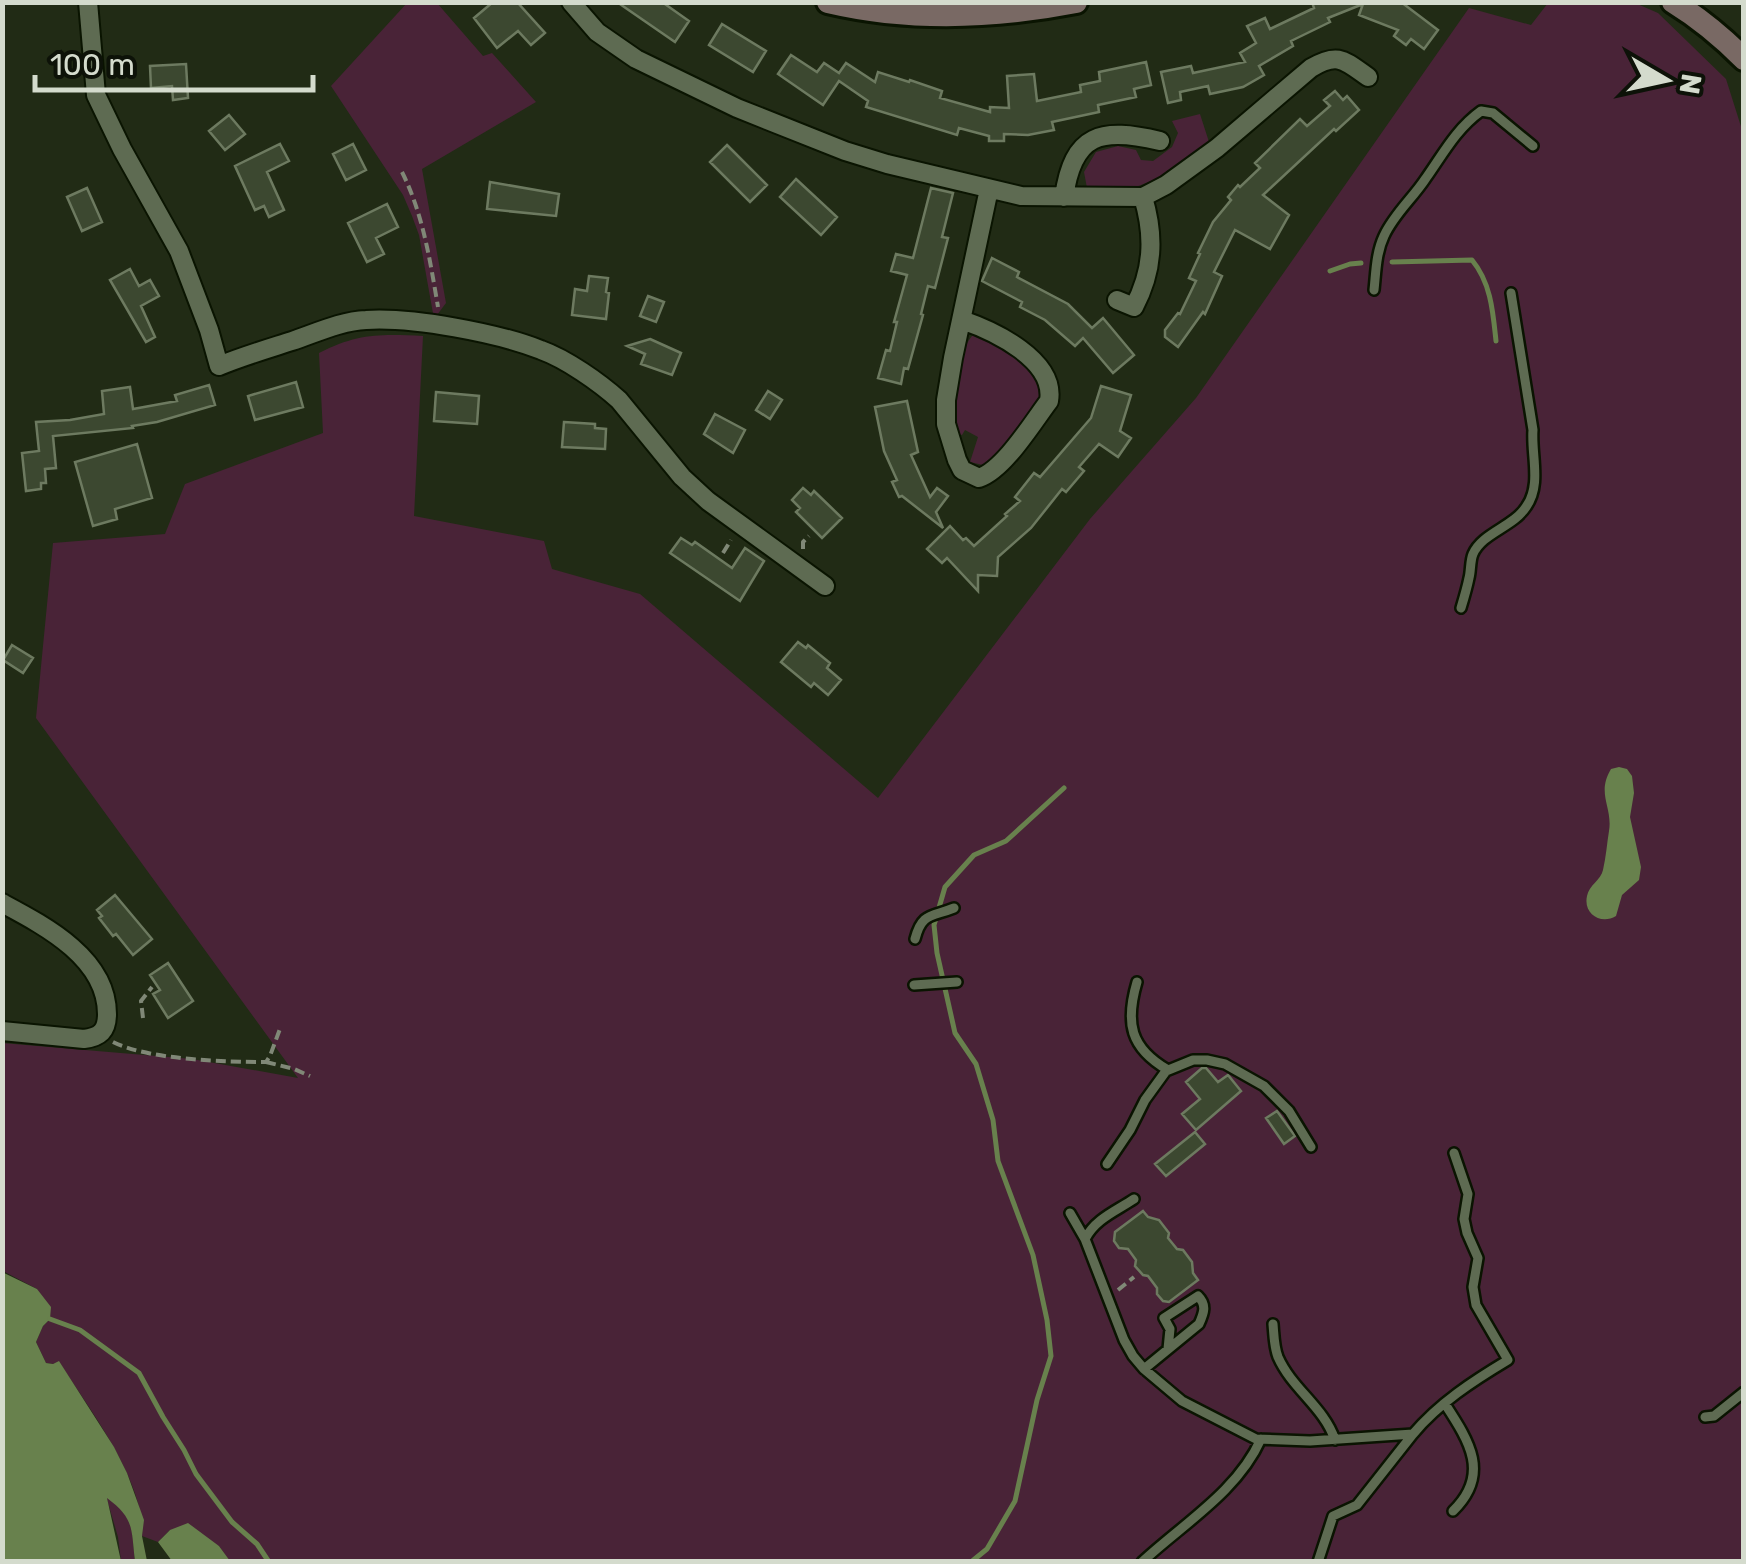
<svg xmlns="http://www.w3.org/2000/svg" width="1746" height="1564" font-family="Rubik,sans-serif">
<rect width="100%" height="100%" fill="#212b15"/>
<path fill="#492337" d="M407,3H437L483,56L492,53L536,102L422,169L446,303L434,319L419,235L412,216L403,195L331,86Z
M1548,3H1635L1658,13L1726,79L1744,136L1743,1561L230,1562L219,1546L170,1530L158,1542L142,1536C146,1482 88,1407 59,1362L53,1364L46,1363L36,1342L43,1326L50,1319L37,1289L3,1271L2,1043L192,1059L298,1078L36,718L53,543L165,534L185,484L323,433L319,353C358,333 381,334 423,336L414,516L544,541L552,569L640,594L878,798L1090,519L1196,398L1469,8L1531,25Z
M1200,114L1209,142L1156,179L1126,191L1087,188L1084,172L1096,152L1118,146L1136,150L1141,160L1153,161L1172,147L1178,133L1172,121Z
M974,334C1006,345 1024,361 1043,388L1041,397L989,463L983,465L970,462L978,437L965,430L962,435L958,434C952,410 955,352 974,334Z
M106,1496C136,1520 131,1526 135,1561H121L118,1537Z"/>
<path fill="#68814d" d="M1619,767L1627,769L1632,776L1634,793L1630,817L1641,867L1639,880L1622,895L1616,916C1601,925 1583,914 1587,896C1589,885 1601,880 1603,870C1606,857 1607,843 1609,831C1613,807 1596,794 1611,769Z
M2,1272L37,1289L51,1307L50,1319L43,1326L36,1342L46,1363L53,1364L59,1361L114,1447L127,1473L144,1520L142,1536L147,1561H135C131,1529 135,1519 107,1498L121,1561H3Z
M188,1523L219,1546L230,1561H172L158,1542L170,1530Z"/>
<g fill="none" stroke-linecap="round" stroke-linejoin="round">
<path stroke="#68814d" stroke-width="5" d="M1392,262L1472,260C1491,283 1493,312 1496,341
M1330,271L1350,264L1361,263
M50,1319L80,1330L139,1373L163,1417L184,1450L196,1474L232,1522L257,1544L269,1562
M971,1562L987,1549L1015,1501L1037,1400L1051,1356L1047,1320L1033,1255L998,1161L993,1120L976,1064L955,1033L937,953L934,925L945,887L974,855L1006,841L1064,788"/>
</g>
<path fill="#3c4830" stroke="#6d7a60" stroke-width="2.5" d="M493,2H517L545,33L531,45L518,31L497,48L474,18Z
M617,2H662L689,21L675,42Z
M1312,2H1401L1438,30L1424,49L1411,39L1406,45L1394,36L1398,30L1359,15L1363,4L1328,18L1330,22L1291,41L1293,46L1259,66L1264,75L1243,87L1210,94L1208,86L1180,92L1181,100L1168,103L1161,72L1191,66L1193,73L1245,62L1240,53L1256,43L1247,26L1265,18L1270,29L1314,8Z
M722,24L766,51L753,72L709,45Z
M791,55L817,72L824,63L839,73L846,63L875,82L878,72L909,82L910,80L942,91L940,98L990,112V107L1009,108L1007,76L1034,74L1037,101L1081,92L1080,85L1100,81L1099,72L1146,62L1151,85L1134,89L1136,97L1098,105L1099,112L1052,122L1054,130L1028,135L1004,134V141H989V136L959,128L957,135L866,107L868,101L839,81L823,105L778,74Z
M186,64L188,98L173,100L172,86L151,88L150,66Z
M1335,91L1343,100L1347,96L1359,110L1336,131L1334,129L1263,195L1289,215L1270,249L1235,230L1214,272L1222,276L1205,314L1203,312L1178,347L1165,337V330L1178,313L1180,314L1196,281L1189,278L1200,254L1198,253L1213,222L1231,200L1228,197L1238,185L1240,187L1260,168L1255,163L1300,119L1307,126L1330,106L1324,100Z
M229,115L245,134L225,150L209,131Z
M280,144L289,161L267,172L284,210L269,217L264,206L255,210L235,166Z
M353,144L366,170L346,180L333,154Z
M727,145L767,185L750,202L710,162Z
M796,179L837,217L821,235L780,197Z
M490,182L559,194L556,216L487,209Z
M87,188L102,222L82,231L67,197Z
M931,188L953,193L942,237L948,238L935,288L928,286L921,314L923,315L908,369L904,368L901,384L878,378L886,350L890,351L897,322H894L907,275L891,271L896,254L913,258Z
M387,204L398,227L376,238L384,254L367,262L348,223Z
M992,258L1019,272L1017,277L1068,304L1092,328L1103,318L1134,355L1113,373L1083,338L1075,346L1045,320L1020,307L1022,302L982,281Z
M130,269L139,286L150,280L159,296L141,306L155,337L146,342L110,280Z
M589,276L608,278L606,292L609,293L606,319L572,315L575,289L587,291Z
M648,296L664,302L656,322L640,316Z
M650,339L681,353L672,375L641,364L645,354L627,346Z
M296,382L303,407L255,420L248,396Z
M209,385L215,405L157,422L132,426L133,428L53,436L56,468L45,469L46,483H41V489L26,491L22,453L39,451L36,422L70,420L104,414L102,391L130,387L133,409L177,401L175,395Z
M1101,386L1131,395L1120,431L1131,438L1118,457L1099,444L1079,467L1084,471L1066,492L1062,489L1031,528L998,557L997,576L978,575V591L947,558L942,563L927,549L950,526L963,540L966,538L974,546L1007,516L1005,514L1020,501L1015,497L1034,473L1040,477L1091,418Z
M768,391L782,400L770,419L756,410Z
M436,392L479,396L477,424L434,421Z
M907,401L918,452L911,455L930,497L937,488L948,496L936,512L943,528L902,496L899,497L892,482L897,480L884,451L875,407Z
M715,414L745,430L733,453L704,434Z
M564,422L595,424V428L606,429L605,449L562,447Z
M137,444L152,498L115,509L117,519L93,526L75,462Z
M803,488L811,495L814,491L842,518L822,538L796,512L800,508L792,500Z
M681,538L692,545L695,542L732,568L745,548L764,561L740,601L670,553Z
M798,642L806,648L808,645L830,663L827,668L841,680L828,695L814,683L811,687L781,662Z
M12,645L33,658L23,673L3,660Z
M115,895L152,939L133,955L116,934L113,936L99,918L102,916L97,910Z
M168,963L193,1001L168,1018L153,994L160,990L150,975Z
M1202,1068H1206L1218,1082L1228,1075L1241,1091L1196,1130L1182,1114L1200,1099L1186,1082Z
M1277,1111L1295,1136L1284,1144L1266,1118Z
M1195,1132L1205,1144L1166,1176L1155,1164Z
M1143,1211L1148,1217L1159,1220L1169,1233L1168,1238L1177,1249L1183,1250L1192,1262L1193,1273L1198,1280L1169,1302L1163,1301L1157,1294V1288L1148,1276L1143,1275L1135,1266L1136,1260L1128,1249L1119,1248L1114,1241L1115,1232Z"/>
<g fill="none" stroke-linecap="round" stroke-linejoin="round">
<defs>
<path id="service" d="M1374,290C1376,272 1376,253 1384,236C1394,214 1413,198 1426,178C1443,154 1456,129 1481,111L1493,113L1533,146
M1461,608C1464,598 1467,588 1469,578C1471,571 1470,561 1473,554C1482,533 1513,527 1526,507C1542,485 1531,455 1533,430L1511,293
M915,939C922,912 932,917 954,908
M1137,982C1125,1023 1130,1048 1168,1070
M914,985L957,982
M1107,1164L1130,1130L1145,1100L1166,1071L1193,1060H1207L1225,1064L1264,1086L1289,1111L1311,1147
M1070,1213L1085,1239L1124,1340L1133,1356L1144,1369L1182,1401L1256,1439L1310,1441L1413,1434C1439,1403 1473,1381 1508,1360L1476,1305L1473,1287L1478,1258L1467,1233L1464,1219L1468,1194L1454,1153
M1085,1239C1095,1219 1116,1211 1134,1199
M1273,1324C1274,1335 1274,1347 1278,1357C1292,1389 1324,1407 1335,1440
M1144,1369L1199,1324C1204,1313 1207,1305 1198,1296L1164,1318L1170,1329L1168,1349
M1445,1404C1469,1441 1491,1474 1453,1511
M1705,1417L1714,1416L1744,1392
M1142,1562C1184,1523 1237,1492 1261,1439
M1318,1562L1333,1516L1357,1505L1413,1434"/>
<path id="minor" d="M88,2L96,95L122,149L179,251L209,330L219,366C243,356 267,349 292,341C316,333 341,321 366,320C413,317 498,333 541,350C566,359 599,382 619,400L682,477L708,501L825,586
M571,2L597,32L636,59L737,108L845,151L887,164L1021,196L1143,197L1166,185L1217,148L1311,68C1338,52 1344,60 1368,77
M1064,197C1073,133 1101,127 1160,141
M1117,300L1134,307C1153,271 1155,237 1143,197
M962,320C994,331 1056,360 1049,401C1033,422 1004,470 979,478L962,470L957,460L946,424V400L953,358L989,189
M2,903C45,926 107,958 107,1014C107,1031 100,1037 84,1039L2,1031"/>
<path id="secondary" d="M828,2C909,21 994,18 1076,2
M1673,2C1699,18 1722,37 1744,59"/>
</defs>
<use href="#service" stroke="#0a1401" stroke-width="14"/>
<use href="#minor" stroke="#0a1401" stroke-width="22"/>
<use href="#secondary" stroke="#0a1401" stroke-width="28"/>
<path stroke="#808877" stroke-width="4" stroke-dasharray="10 5" stroke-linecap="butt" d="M402,172C423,214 430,260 438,307
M803,549V542L809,536
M723,553L731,540
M143,1018L141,1001L152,987
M113,1042C149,1060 225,1062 266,1062L270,1056L281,1026
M266,1062L294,1069L310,1076
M1118,1290L1134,1277"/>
<use href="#service" stroke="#5e6b52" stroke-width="9"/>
<use href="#minor" stroke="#5e6b52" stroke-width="18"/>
<use href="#secondary" stroke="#796964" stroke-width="22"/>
</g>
<rect width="1746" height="1564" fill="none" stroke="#d4dbcd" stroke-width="10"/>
<g transform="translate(1666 80) rotate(99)" stroke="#0d1208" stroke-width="8" paint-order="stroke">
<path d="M0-8L18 38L0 25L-18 38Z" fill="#d4dbcd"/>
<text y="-15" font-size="28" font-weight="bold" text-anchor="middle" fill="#d4dbcd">N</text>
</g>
<path d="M35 75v15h278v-15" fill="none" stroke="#d4dbcd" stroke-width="5"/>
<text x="50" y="75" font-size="30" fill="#d4dbcd" stroke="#0d1208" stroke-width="8" paint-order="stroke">100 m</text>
</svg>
